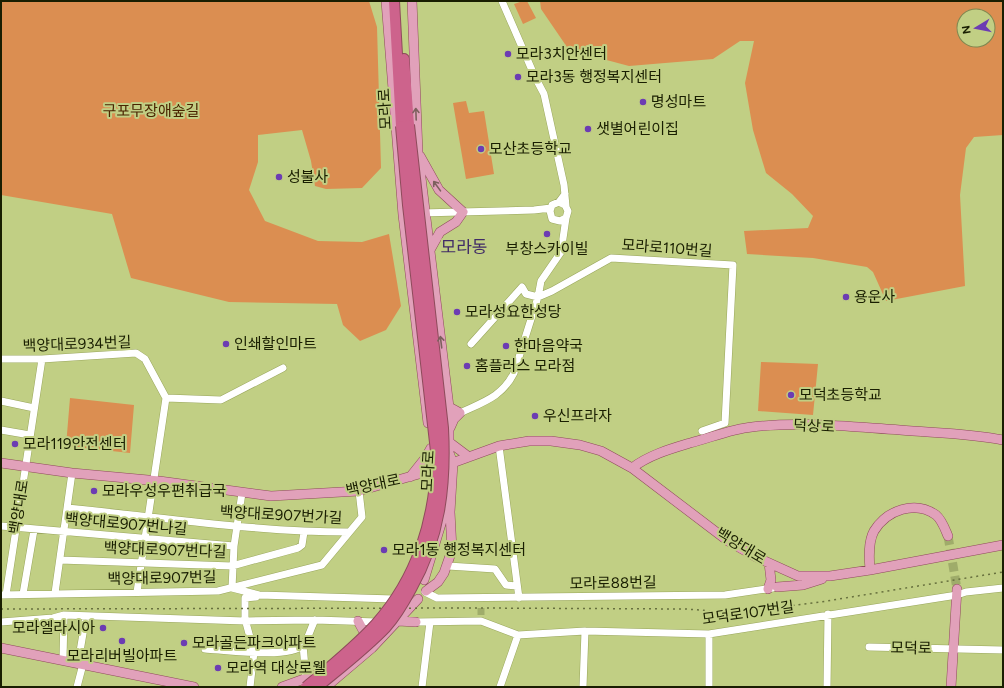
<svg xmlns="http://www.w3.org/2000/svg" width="1004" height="688" font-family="Figtree,'Noto Sans KR',sans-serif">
<rect width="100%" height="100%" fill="#c1cf84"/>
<path fill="#db8e51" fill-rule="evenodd" d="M1,1H369L377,27L381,168L362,188L326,189L315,186L311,161L302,130L258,135V162L249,190L265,221L318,241L362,242L389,234L401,306L386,330L360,341L343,325L337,304L229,302L131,278L112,214L1,195Z
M523,1H527L536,18L523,24L514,4Z
M540,1H1003V135L974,137L966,148L960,195L965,286L886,301L873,272L867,267L813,258L747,254L744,231L808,228L813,216L792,194L766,173L753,130L745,83L754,41H740L713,59L629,66L569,50L541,9ZM964,16H988V40H964Z
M466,101L469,113L484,111L494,174L466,179L453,103Z
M761,362L818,364L813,415L758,411Z
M70,398L134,405L130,453L66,446Z"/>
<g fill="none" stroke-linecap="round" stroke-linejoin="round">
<path stroke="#9fac6a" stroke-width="7" stroke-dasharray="7 3.5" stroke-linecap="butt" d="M481,615V605"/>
<path stroke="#9fac6a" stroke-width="9" stroke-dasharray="9 4.5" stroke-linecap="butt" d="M948,536L957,589"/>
<defs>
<path id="minor" d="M502,1L535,77L544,94L564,185L566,206
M559,202L565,205L568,211L566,218L560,221L552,219L550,211L552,205L559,202L565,194
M421,213L534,210L551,208
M471,344L522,287L526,294L538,297L552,291L611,258L733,265L725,423L702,431
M1,359H42L136,353L145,359L166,398L137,592
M166,398L221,400L283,368
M1,401L34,408
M460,413C483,402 502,397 514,373L538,297L541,281L561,252L566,218
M1,430L30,435
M499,446L519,598
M242,493L234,546L232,588L259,595L394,599
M67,508C161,517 255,532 349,532
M1,526L234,546
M60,560L232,566L298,548L302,545L304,532
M448,566L495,569L506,585L517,586
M425,592L437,598L725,595L773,588
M55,593L72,473
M23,594L34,530
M1,595L218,591L322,565L362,517L359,491
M6,595L42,359
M1,622L53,618L64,615L245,621L315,620L377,622
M416,622L481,621L518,635L500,687
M709,634V687
M518,635L585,631L709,634L957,595L966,592L1003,588
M303,645L306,679
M869,647L1003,650
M205,649C224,650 290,659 303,645C308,640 311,627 315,620
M63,660L64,615
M78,663L86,616
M77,687L83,664
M250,687L254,652L245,619V598L256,597
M422,687L430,622
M583,687L585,631
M827,687L828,614"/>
<path id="major" d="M386,1L403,215L428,423
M412,1L418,153L449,407V453L453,463L450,512L452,550L444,573L438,582L426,591
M420,156L439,190L463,212L456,222L440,232L430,250
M449,407L460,413L454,419L450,428
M449,442L469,457
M1,463L72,473L159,481L271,496L359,491L433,470L499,446L529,441H551L580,445L601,451L632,468L728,541L756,557L798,576H830L870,570L1003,545
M632,468C649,455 670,449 690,443C710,438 731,429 752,427C800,421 852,427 900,430C934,433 969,433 1003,440
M410,477L426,457L431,448
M870,570C869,558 868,542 874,531C887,510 915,500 936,515C942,520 945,529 948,536
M424,580L444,514L446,502
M777,587L803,585L822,579
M768,589L771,580L769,563
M358,621L365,634
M398,621L416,622
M1,648L194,687
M282,687L315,675
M326,687L372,648L418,599
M951,687L957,589"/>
<path id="highway" d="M394,1L401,126
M404,59L409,125"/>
</defs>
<use href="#minor" stroke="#99a65c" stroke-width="8"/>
<use href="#major" stroke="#8e4b5b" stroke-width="10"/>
<use href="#highway" stroke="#8e4b5b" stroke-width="12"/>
<use href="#minor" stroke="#fff" stroke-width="7"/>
<use href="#major" stroke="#e1a1ba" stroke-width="9"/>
<use href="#highway" stroke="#cd638c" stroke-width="10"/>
<path stroke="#67703e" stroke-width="1.5" stroke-dasharray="2 4" stroke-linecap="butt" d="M1,609L477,608L686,609L725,612L748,611L821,602L1003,572"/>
<defs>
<path id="highway-bridge" d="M306,687C330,667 355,647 376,624C418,577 434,521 437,460L408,205L401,126
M317,687C340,668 365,649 386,627C396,616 404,602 411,589C440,537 446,486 443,428L409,125"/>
</defs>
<use href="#highway-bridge" stroke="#8e4b5b" stroke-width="12" stroke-linecap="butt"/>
<use href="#highway-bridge" stroke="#cd638c" stroke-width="10"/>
</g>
<defs><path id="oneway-shaft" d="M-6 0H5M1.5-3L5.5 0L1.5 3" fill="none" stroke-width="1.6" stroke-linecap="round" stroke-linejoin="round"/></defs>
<g stroke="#7d605e">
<use href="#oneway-shaft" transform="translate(416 114) rotate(-92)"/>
<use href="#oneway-shaft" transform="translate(437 186) rotate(-126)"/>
<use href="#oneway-shaft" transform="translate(441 342) rotate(-97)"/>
</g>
<g fill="#6c3cb3" stroke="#c1cf84" stroke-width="1.5">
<circle cx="508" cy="54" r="4"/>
<circle cx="518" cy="77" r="4"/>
<circle cx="643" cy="102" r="4"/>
<circle cx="588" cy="129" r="4"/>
<circle cx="481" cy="149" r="4"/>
<circle cx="279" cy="177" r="4"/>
<circle cx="547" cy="234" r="4"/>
<circle cx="846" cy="297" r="4"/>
<circle cx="457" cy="312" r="4"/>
<circle cx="226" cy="344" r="4"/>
<circle cx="506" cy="346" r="4"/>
<circle cx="467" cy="366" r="4"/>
<circle cx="791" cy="395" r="4"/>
<circle cx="535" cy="416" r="4"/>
<circle cx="15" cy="444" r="4"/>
<circle cx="94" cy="491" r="4"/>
<circle cx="384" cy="550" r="4"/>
<circle cx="103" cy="628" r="4"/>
<circle cx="122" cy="641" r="4"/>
<circle cx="184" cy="643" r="4"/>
<circle cx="218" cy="668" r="4"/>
</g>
<g text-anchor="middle" stroke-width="4" stroke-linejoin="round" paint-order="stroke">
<g font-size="15" fill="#191e01" stroke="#c1cf84" text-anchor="start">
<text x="516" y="59">모라3치안센터</text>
<text x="526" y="82">모라3동 행정복지센터</text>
<text x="651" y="107">명성마트</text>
<text x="596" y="134">샛별어린이집</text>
<text x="489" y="154">모산초등학교</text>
<text x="287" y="182">성불사</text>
<text x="547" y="254" text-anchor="middle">부창스카이빌</text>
<text x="854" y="302">용운사</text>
<text x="465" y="317">모라성요한성당</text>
<text x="234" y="349">인쇄할인마트</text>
<text x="514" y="351">한마음약국</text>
<text x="475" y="371">홈플러스 모라점</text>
<text x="799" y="400">모덕초등학교</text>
<text x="543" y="421">우신프라자</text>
<text x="23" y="449">모라119안전센터</text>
<text x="102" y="496">모라우성우편취급국</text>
<text x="392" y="555">모라1동 행정복지센터</text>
<text x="95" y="633" text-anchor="end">모라엘라시아</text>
<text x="192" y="648">모라골든파크아파트</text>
<text x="122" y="661" text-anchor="middle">모라리버빌아파트</text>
<text x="226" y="673">모라역 대상로웰</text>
</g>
<g font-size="15" fill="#191e01" stroke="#c1cf84">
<text transform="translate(385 109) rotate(-93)" y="5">모라로</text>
<text transform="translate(667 248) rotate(4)" y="5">모라로110번길</text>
<text transform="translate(77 344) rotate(-2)" y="5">백양대로934번길</text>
<text transform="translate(814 426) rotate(3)" y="5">덕상로</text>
<text transform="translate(428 471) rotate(-87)" y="5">모라로</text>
<text transform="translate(373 485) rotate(-12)" y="5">백양대로</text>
<text transform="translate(19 507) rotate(-81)" y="5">백양대로</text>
<text transform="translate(281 515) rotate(3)" y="5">백양대로907번가길</text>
<text transform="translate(126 524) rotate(5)" y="5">백양대로907번나길</text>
<text transform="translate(741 546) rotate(31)" y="5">백양대로</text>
<text transform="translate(165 550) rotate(2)" y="5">백양대로907번다길</text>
<text transform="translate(162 578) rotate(-1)" y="5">백양대로907번길</text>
<text transform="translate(613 583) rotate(-1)" y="5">모라로88번길</text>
<text transform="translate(748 613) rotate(-8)" y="5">모덕로107번길</text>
<text transform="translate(911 648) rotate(1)" y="5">모덕로</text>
</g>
<g font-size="15" fill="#4a2400" stroke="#c1cf84">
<text x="151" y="116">구포무장애숲길</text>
</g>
<g font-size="17" fill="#402b66" stroke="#c1cf84">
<text x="464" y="253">모라동</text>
</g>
</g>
<rect width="1004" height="688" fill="none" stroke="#191e01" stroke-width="4"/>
<g transform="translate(976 28) rotate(260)"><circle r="19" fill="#c1cf84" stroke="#7e8850"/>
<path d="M0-3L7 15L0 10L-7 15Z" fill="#6c3cb3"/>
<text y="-6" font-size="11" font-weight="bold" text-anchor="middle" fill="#191e01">N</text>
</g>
</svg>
